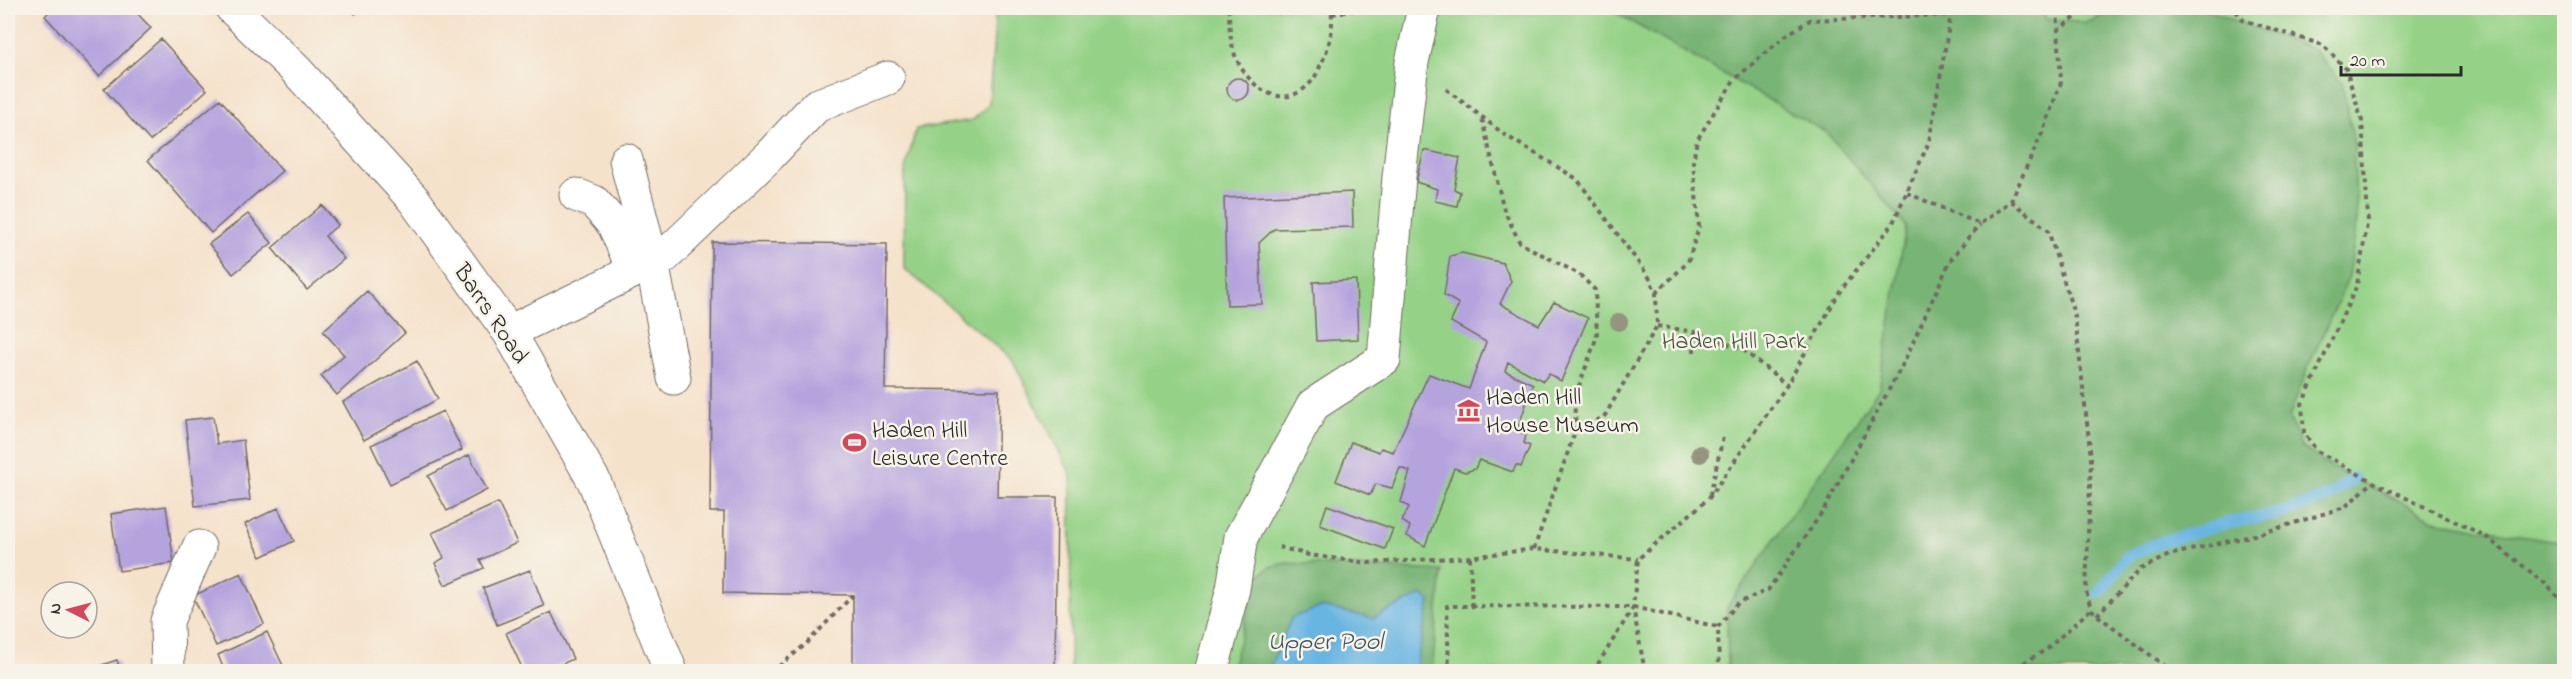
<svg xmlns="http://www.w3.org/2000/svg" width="2572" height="679" font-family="'Indie Flower',sans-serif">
<rect width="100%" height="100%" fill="#f7f3e8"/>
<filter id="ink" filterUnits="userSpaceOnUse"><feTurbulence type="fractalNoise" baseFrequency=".0167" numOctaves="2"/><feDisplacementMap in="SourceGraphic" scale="12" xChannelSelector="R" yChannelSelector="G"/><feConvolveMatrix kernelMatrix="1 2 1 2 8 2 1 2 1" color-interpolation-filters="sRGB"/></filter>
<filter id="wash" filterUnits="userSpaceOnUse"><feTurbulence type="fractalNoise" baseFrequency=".008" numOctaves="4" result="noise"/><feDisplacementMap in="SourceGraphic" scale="24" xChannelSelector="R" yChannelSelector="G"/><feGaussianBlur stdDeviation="1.35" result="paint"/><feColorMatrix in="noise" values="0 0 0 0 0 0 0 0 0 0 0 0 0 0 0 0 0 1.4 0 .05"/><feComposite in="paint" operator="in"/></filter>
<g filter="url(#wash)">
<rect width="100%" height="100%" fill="#f5e2cb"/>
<path fill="#95d287" stroke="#607e59" stroke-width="1.5" d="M996,8H2564V671H1070L1071,475L1013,361L904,268L905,170L916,129L973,120L989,104Z"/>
<path fill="#78b474" stroke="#527050" stroke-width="1.5" d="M1607,8H2045V19L2086,23L2121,8H2201L2313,49L2342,82L2353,138L2357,219L2349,277L2310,363L2289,417L2301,446L2333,468L2440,522L2564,542V671H1728L1727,607L1879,389L1906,226L1827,133Z
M1286,563L1442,571L1432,671L1231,672L1257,577L1270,567Z"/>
<path fill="#69b5e2" stroke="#4a7086" stroke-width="1.5" d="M1421,595L1430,601L1415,671H1268L1292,617L1322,607L1373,618Z"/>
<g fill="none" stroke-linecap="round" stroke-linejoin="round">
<path stroke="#69b5e2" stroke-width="12" d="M2099,593L2128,556L2156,544L2223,524L2282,513L2329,496L2354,478"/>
</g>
<g id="blocks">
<path fill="#b5a3de" d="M53,8H132L151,28L99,76L45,16Z
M350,8H363L355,14Z
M161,39L207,90L150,141L104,89Z
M1227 89a11 11 0 1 1 22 0a11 11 0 1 1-22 0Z
M220,99L282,171L211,233L148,160Z
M1424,150L1460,158L1454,189L1460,192L1457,206L1435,201L1437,189L1416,182Z
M1352,192L1353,227L1274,229L1259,243L1262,304L1227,305L1224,198Z
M322,205L338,225L325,236L344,259L307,290L272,248Z
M248,214L272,243L233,274L209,244Z
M712,242L887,244L885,389L999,390L997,497H1057L1055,672H853V595L723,593L724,512H710Z
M1462,253L1503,263L1511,281L1500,304L1539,325L1554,302L1588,318L1561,381L1549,374L1543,381L1508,362L1505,371L1533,384L1517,431L1526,435L1524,443L1530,446L1521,467L1516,465L1513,472L1479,460L1475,469L1465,472L1454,468L1425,546L1407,536L1410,526L1402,521L1409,507L1401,502L1410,471L1400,468L1392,488L1376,484L1370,495L1336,481L1351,442L1379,452L1381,448L1393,452L1429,374L1469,389L1486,342L1451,322L1459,304L1444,295L1450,256Z
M1356,280L1358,339L1316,341L1313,282Z
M367,291L405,333L337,395L321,376L344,355L323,331Z
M417,361L438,399L364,440L343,402Z
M443,411L462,450L390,484L371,445Z
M213,417L217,444L243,440L250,500L195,506L185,420Z
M469,455L487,490L447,511L428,476Z
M498,503L517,543L480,560L484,568L445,585L435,563L444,558L432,533Z
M1327,505L1393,529L1385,549L1320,525Z
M166,506L174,563L119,571L111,514Z
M278,508L294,541L261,557L245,524Z
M530,570L544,606L497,625L483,588Z
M241,573L264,624L216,646L193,596Z
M551,612L573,659L545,672H524L506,633Z
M267,632L286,672H225L218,655Z
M117,660L121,672H88L87,670Z"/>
</g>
</g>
<g filter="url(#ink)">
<use href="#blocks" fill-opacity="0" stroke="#726b63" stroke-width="1.5"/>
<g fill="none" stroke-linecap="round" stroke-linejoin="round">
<defs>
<path id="minor" d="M232,8L296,70L414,200L509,332L594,481L671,672
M626,160L652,262L674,378
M576,195L594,202L614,225L634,271
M509,332L665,256L769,156L816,106L888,78
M168,672L167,621L199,547
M1211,672L1233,589L1241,537L1313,405L1384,359L1399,177L1412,62L1424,8"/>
</defs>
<use href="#minor" stroke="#726b63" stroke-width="35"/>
<path stroke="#726b63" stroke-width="4" stroke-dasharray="4.5 4.5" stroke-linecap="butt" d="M1229,8C1229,24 1230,42 1236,58C1250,89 1284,113 1311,82C1316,77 1319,68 1322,62C1330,46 1334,25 1331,8
M2227,8L2237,12L2243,20L2323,45L2346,69L2362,121L2368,218L2357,285L2302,404L2304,433L2317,451L2373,482L2485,536L2546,584L2564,604
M1332,14L1365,8L1387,12
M2057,31L2088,8
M1446,89L1505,135L1577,179L1649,277L1656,293L1657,326L1604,417L1576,429
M1482,119L1504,210L1520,243L1579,274L1595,290L1597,336L1574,400L1576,429L1534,549
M1907,193L1980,224L2011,201L2043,131L2061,82L2057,8
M2011,201L2048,230L2075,317L2091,458L2086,591L2091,609L2097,615L2173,672
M1656,293L1688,262L1699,227L1693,162L1697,140L1734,80L1785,36L1810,20L1951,15
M1657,326L1695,332L1742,349L1787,385
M1694,352L1695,332
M1710,495L1723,437
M1279,547L1309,555L1368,563L1470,557L1534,549L1638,559
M1470,557L1472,606
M2097,615L2141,569L2169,555L2259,534L2345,507L2373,482
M772,672L806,644L853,595
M1449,672L1447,606L1633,607L1718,627
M1593,672L1633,608
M1645,672L1633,607L1638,559L1709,498L1787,385L1840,291L1892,225L1929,142L1952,8
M1719,672L1718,627L1738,603L1768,590L1823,511L1904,362L1950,261L1980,224
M2008,672L2047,649L2091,609"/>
<use href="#minor" stroke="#fff" stroke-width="33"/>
</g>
<g fill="#959480">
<circle cx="1619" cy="322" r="9"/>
<circle cx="1700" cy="454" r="9"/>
</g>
</g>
<defs>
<symbol id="museum-bare" viewBox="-9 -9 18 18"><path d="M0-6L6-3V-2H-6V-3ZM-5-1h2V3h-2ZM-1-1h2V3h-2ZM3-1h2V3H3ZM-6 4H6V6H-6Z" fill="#d1495b" stroke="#f7f3e8" stroke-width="2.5" paint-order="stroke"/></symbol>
<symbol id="stadium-bare" viewBox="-9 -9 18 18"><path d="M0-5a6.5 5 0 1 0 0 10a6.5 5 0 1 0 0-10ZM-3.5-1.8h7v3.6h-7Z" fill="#d1495b" stroke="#f7f3e8" stroke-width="2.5" paint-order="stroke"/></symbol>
</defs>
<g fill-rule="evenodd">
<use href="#museum-bare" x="1452" y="394" width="33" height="33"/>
<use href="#stadium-bare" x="838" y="426" width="33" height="33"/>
</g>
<g text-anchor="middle" stroke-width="5" stroke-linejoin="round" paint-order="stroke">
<g font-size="24" fill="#2b2b2b" stroke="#f7f3e8">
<text transform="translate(492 313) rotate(56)" y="8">Barrs Road</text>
</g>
<g font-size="24" fill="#465542" stroke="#f7f3e8">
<text x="1734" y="348">Haden Hill Park</text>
</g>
<g font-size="24" fill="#2b2b2b" stroke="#f7f3e8" text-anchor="start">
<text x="1486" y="404">Haden Hill<tspan x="1486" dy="28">House Museum</tspan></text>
<text x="872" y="437">Haden Hill<tspan x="872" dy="28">Leisure Centre</tspan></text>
</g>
<g font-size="26" font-style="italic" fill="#3e5462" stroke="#f7f3e8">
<text x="1325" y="649">Upper Pool</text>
</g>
</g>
<rect width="2572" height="679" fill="none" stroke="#f7f3e8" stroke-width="30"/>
<g transform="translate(69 610) rotate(276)"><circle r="28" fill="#f7f3e8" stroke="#a5a39c" stroke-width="1.5"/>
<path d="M0-4.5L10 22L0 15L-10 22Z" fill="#d1495b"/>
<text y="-9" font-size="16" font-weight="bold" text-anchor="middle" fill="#2b2b2b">N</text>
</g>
<path d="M2341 66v9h120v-9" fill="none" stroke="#2b2b2b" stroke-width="3"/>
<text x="2350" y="66" font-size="18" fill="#2b2b2b" stroke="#f7f3e8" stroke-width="4.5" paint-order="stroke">20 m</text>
</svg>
